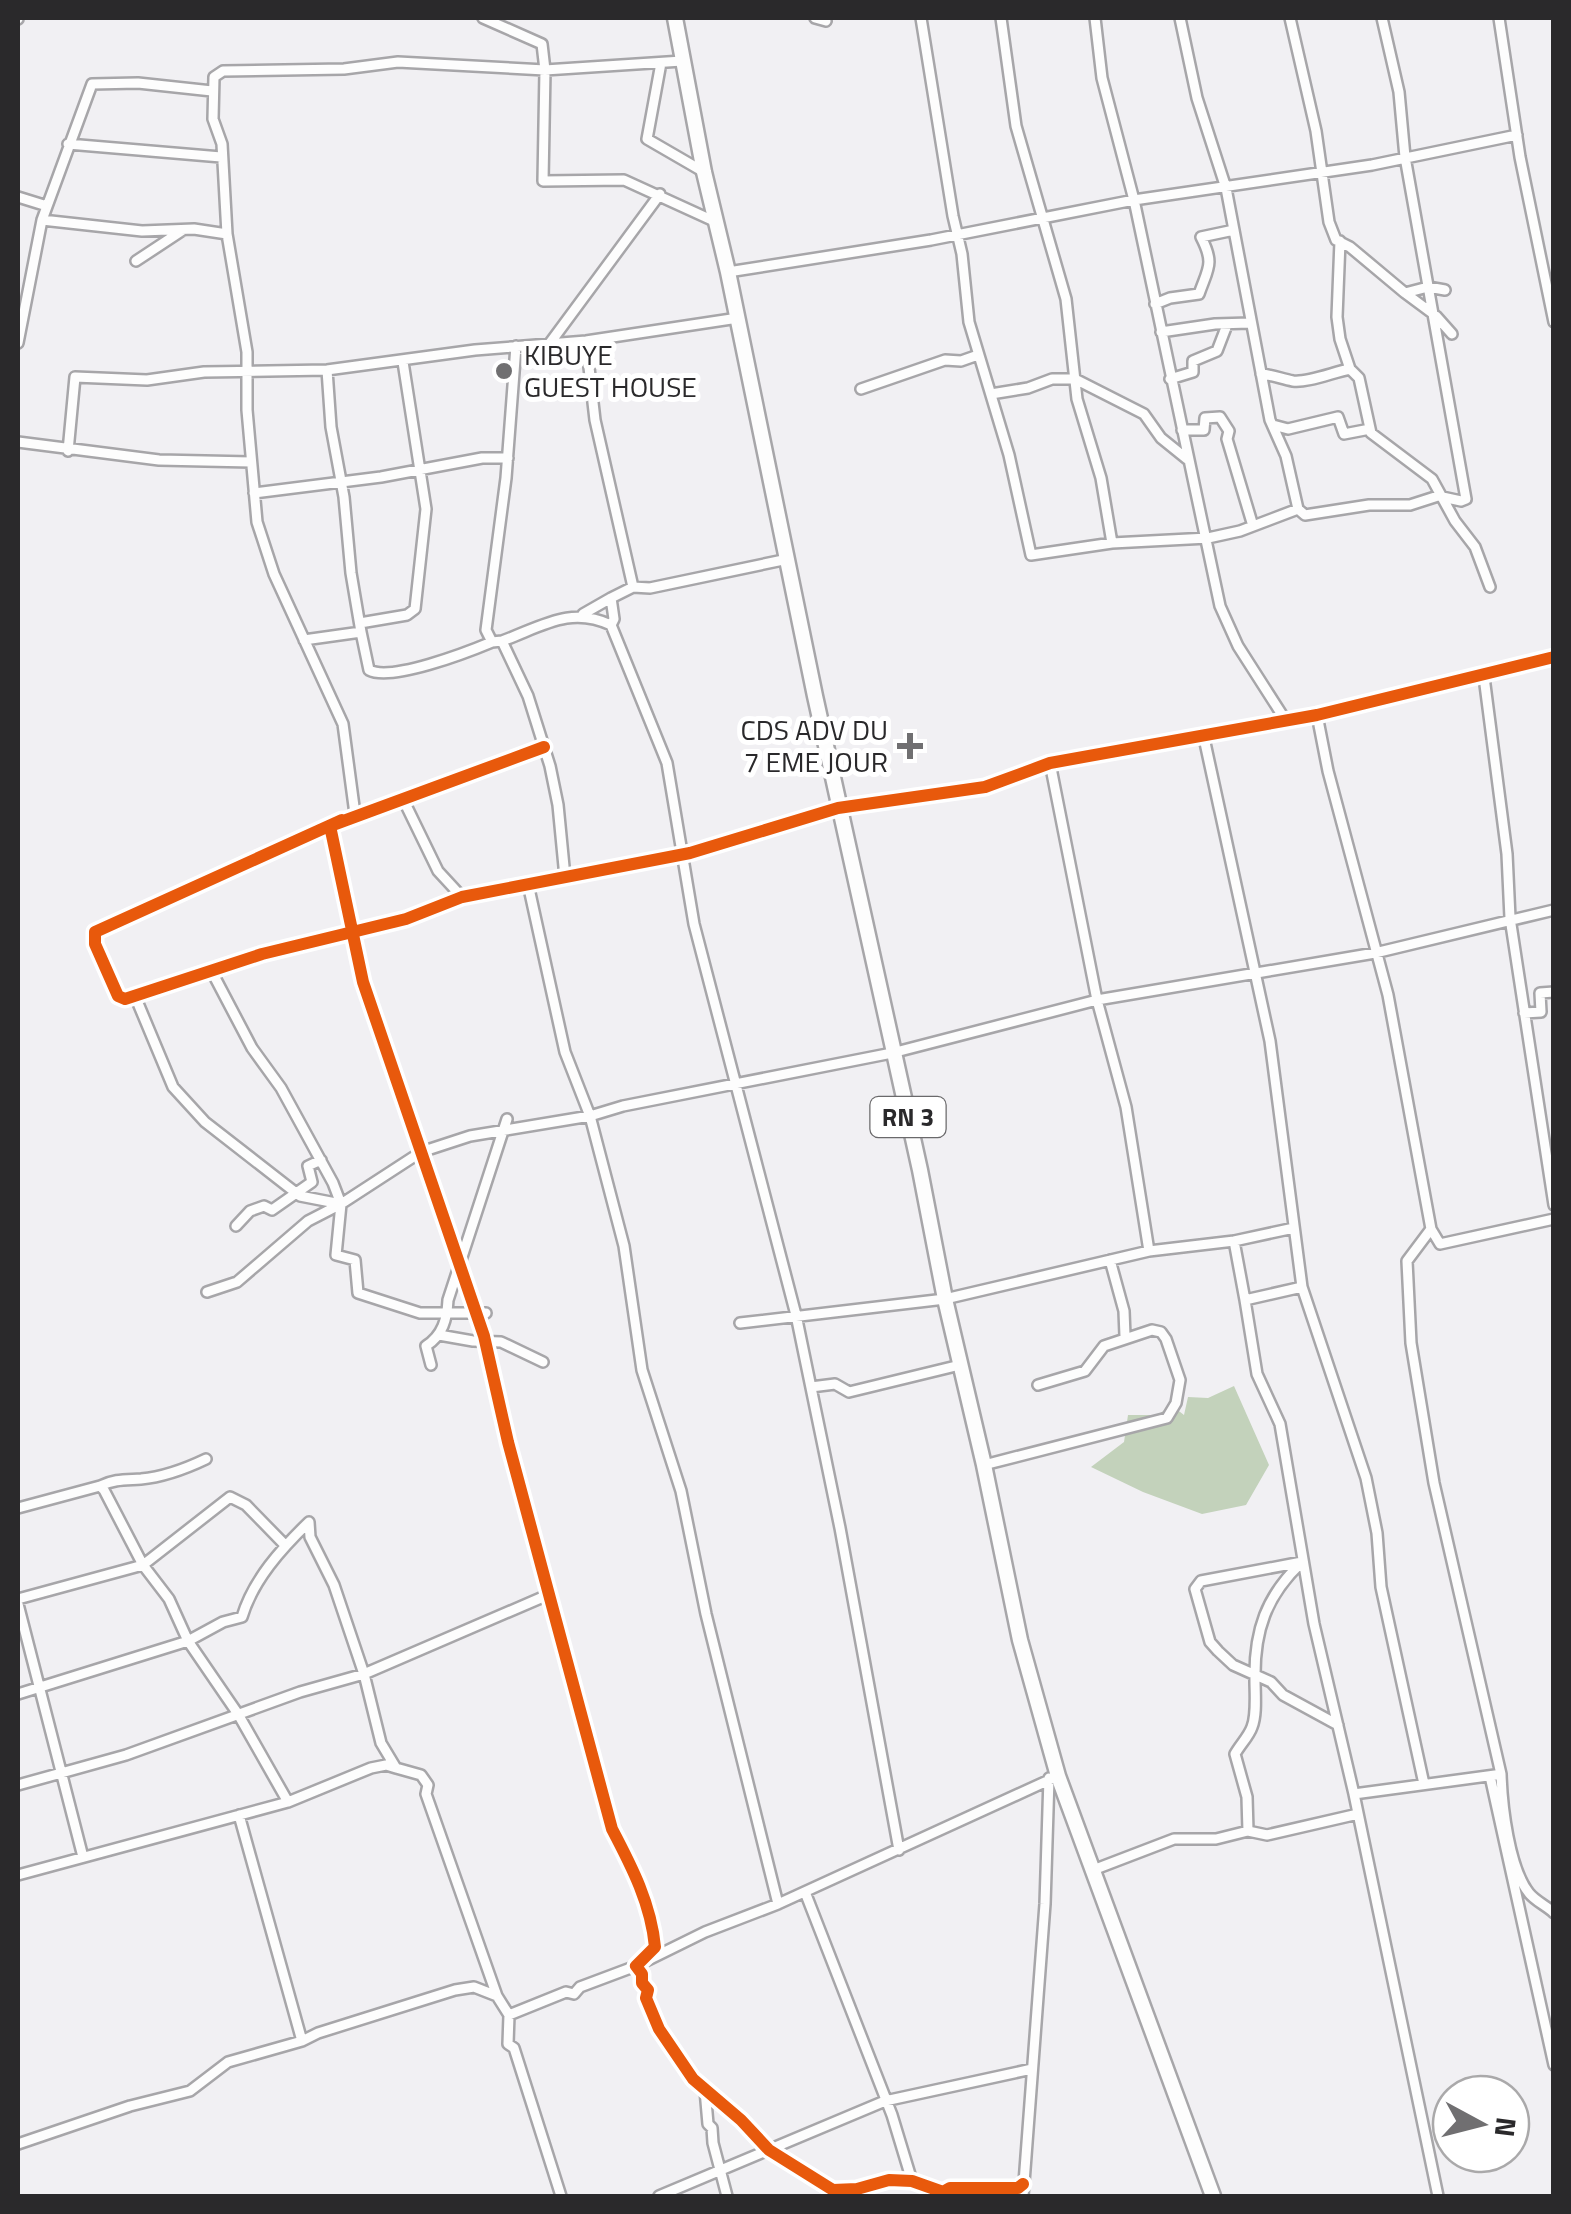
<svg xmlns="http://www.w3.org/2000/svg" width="1571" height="2214" font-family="'Titillium Web',sans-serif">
<rect width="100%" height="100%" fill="#f1f0f3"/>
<path fill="#c3d2bb" d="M1234,1386L1269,1465L1246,1505L1202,1514L1143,1492L1091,1467L1124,1442L1128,1415H1158L1171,1405L1184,1415L1188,1397L1208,1398Z"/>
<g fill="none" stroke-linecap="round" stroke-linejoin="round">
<defs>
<path id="minor" d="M815,18L826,21
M921,18L953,216L962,254L969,322L1009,455L1031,555L1112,543L1208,538L1240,531L1298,509L1305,515L1369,505H1410L1438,496L1461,501L1466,499L1405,157L1399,92L1382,18
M1001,18L1016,126L1066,299L1077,399L1101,478L1112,543
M1095,18L1102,78L1134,200L1220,606L1238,646L1286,721
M1180,18L1197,98L1226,188L1270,420L1286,456L1298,509
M1290,18L1316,131L1329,222L1336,240L1350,247L1405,293L1428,287L1445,290
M1499,18L1520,157L1554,322
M18,19V18
M682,61L545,70L543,181L624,180L716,222
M661,63L647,139L704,172
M68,144L221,157
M18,197L47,206
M42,220L142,231L194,229L227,234
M1340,241L1337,317L1340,339L1350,369L1359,378L1371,433L1432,479L1455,521L1475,547L1490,587
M136,261L183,230
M728,272L931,240L1134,200L1372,165L1517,135
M1405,293L1436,316L1452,334
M1155,304L1170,298L1199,294C1208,268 1215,264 1201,237L1234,230
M1161,332L1215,324L1250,323
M586,341L595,420L633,587
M18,343L42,220L92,84L138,83L212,91
M550,343L660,194
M516,346L506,478L486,630L492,642L502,641L528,696L550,766L558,805L565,877
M327,370L331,427L344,497L351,573L361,632
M1261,374C1273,375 1282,379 1293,381C1307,383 1334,372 1350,369
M1170,379L1193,372V361L1217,351L1227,325
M861,389L945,360L961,361L978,355
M991,394L1028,388L1052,379H1075L1144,414L1161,438L1187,459
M1273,425L1288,429L1338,417L1344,434L1370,429
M1182,430H1204L1205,418L1220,417L1229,431L1227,439L1253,526
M18,442L159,460L251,462
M68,451L75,377L147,380L204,372L327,370L475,350L586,341L738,318
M254,493L381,477L482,458H508
M583,614L611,598
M360,623L407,615L415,609L426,509L403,362
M611,625L667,763L694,924L796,1315L840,1528L899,1850
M304,640L361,632L369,670C391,682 468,652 492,642
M502,641C543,626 570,606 611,625L614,619L611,598L633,587L650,588L788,559
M1484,677L1507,854L1510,918L1554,1205
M1317,715L1328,771L1388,995L1431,1229L1407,1261L1411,1343L1434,1483L1501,1774C1502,1806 1509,1868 1529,1893C1535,1901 1547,1906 1554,1913
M1204,738L1270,1041L1302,1287L1366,1478L1377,1533L1381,1587L1424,1784
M544,747L330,826L363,982L484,1336L508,1442L612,1829C632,1867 651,1904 655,1947L636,1966L642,1974V1983L648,1990L646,1998L659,2029L693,2079L741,2120L769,2150L833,2190L857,2189L889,2180L912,2181L943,2192L950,2188H1018L1023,2184
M1050,763L1097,1000L1126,1107L1149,1251
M398,799L402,797L438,871L462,897
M360,813L355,814L343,724L274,574L257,522L247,410V352L227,234L222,144L213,119L214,77L223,71L344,69L398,62L545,70L542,44L483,18
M335,824L95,932V944L118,996L125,999L262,954L406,919L462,897L690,853L838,808L985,787L1050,763L1317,715L1554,657
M528,884L565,1052L590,1116L624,1246L642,1370L681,1491L706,1614L778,1904
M211,970L252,1048L281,1088L333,1183L341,1204L336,1255L355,1260L358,1293L420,1313H486
M135,996L173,1087L205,1122L300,1196L341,1204
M1524,1013L1541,1012L1540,993L1554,992
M236,1226L250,1211L264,1206L272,1210L312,1182L308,1166L321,1160
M1431,1229L1440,1244L1554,1219
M1234,1241L1245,1300
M1110,1260L1124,1311L1125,1336
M1302,1287L1245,1300L1257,1374L1280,1424L1314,1624L1354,1794L1438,2196
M207,1292L237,1282L308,1221L341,1204L421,1152L470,1136L590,1116L623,1106L892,1053L1097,1000L1375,953L1554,910
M740,1323L945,1299L1149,1251L1234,1241L1294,1228
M439,1335L473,1341L501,1342L543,1362
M431,1365L426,1346C443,1335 447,1319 448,1300L507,1119
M811,1387L835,1384L849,1392L960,1365
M984,1465L1167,1418L1176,1403L1180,1380L1166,1339L1161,1332L1152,1330L1104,1346L1085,1371L1038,1385
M100,1486C115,1479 124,1480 141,1479C164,1477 185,1469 206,1459
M18,1508L100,1486L104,1490L143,1565L169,1599L188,1641L238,1714L288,1802
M18,1599L143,1565L230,1497L246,1505L285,1545
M18,1604L83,1857
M18,1694L188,1641L223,1622L242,1617C253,1580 281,1549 309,1522L310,1537L334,1585L364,1674L381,1743L396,1768L421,1775L428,1785L426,1794L497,1996L509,2015L508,2044L514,2048L561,2196
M1490,1776L1554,2065
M18,1785L126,1755L300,1692L364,1674L550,1594
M1354,1794L1495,1775
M239,1815L302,2041
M1248,1831L1267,1835L1358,1814
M1093,1870L1174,1839H1216L1248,1831L1247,1797L1235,1754C1240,1745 1249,1736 1252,1727C1257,1715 1255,1694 1255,1680C1254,1631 1266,1596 1302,1562L1201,1581L1195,1589L1210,1642L1218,1651L1233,1665L1271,1682L1283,1695L1338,1725
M18,1875L288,1802L371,1768L386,1765L396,1768
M805,1892L892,2115L912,2181
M509,2015L566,1992L574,1994L580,1987L636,1966L705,1932L778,1904L1058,1776
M705,2090L708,2124L712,2128L713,2143L727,2196
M18,2144L130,2106L190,2091L228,2062L302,2041L318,2033L455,1990L474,1987L497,1996
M659,2196L885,2101L1032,2069
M1023,2196L1045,1904L1049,1778"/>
<path id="trunk" d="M675,18L704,172L728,272L815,696L920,1170L945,1299L984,1465L1020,1640L1058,1776L1213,2196"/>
</defs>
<use href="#minor" stroke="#a7a6a9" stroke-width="14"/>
<use href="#trunk" stroke="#a7a6a9" stroke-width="19"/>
<use href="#minor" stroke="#fdfdfd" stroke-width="9"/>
<use href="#trunk" stroke="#fdfdfd" stroke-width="14"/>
<defs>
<path id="cycleway" d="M544,747L330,826L363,982L484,1336L508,1442L612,1829C632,1867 651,1904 655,1947L636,1966L642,1974V1983L648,1990L646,1998L659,2029L693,2079L741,2120L769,2150L833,2190L857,2189L889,2180L912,2181L943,2192L950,2188H1018L1023,2184
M342,820L95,932V944L118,996L125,999L262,954L406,919L462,897L690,853L838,808L985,787L1050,763L1317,715L1554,657"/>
</defs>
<use href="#cycleway" stroke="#fff" stroke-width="19"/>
<use href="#cycleway" stroke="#e8590c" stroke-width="12"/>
</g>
<g fill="#706f71" stroke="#fff" stroke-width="4">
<circle cx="504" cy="371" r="10"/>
<path d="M905 731h10v10h10v10h-10v10h-10v-10h-10v-10h10z"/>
</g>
<g text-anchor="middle" stroke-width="10" stroke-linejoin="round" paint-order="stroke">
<rect fill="#fff" stroke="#6a696b" stroke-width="2.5" x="870.5" y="1097" width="75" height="40" rx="8"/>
<g font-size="25" font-weight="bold" fill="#2a292b">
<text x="908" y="1126">RN 3</text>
</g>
<g font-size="28" fill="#2a292b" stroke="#fff" text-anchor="start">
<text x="524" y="365">KIBUYE<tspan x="524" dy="32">GUEST HOUSE</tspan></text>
<text x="888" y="740" text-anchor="end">CDS ADV DU<tspan x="888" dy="32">7 EME JOUR</tspan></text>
</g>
</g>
<rect width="1571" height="2214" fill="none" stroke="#2a292b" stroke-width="40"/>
<g transform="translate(1481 2124) rotate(97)"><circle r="48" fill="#ffffff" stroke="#aaa9aa" stroke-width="2.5"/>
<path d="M0-8L18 38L0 25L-18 38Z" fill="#706f71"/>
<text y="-15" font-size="28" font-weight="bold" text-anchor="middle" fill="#2a292b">N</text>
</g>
</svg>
